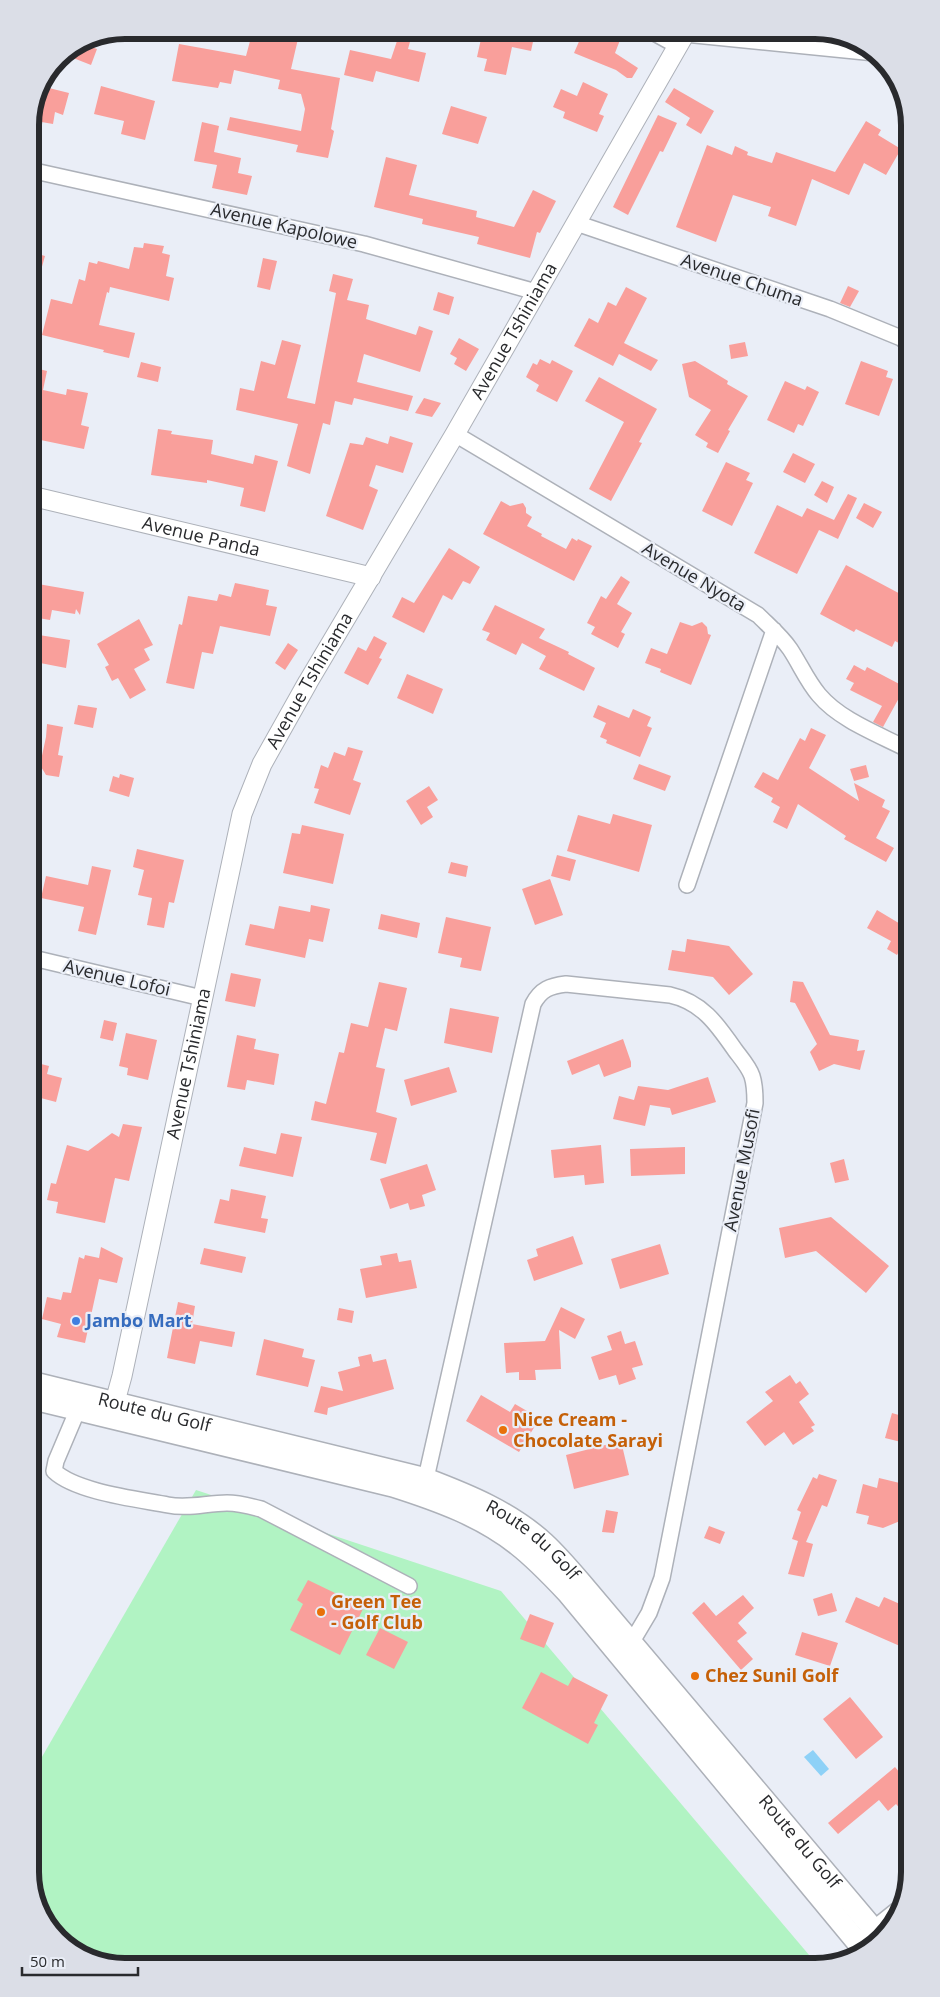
<svg xmlns="http://www.w3.org/2000/svg" width="940" height="1997" font-family="'Open Sans',sans-serif">
<rect width="100%" height="100%" fill="#eaeef7"/>
<path fill="#b1f3c3" d="M196,1490L501,1591L815,1962L119,1967L67,1948L35,1903V1769Z"/>
<path fill="#8ed1f7" d="M813,1750L829,1769L821,1776L804,1757Z"/>
<g fill="none" stroke-linecap="round" stroke-linejoin="round">
<path stroke="#8ed1f7" stroke-width="4.5" d="M748,30L809,39"/>
</g>
<path fill="#f99f9b" d="M253,30H300L291,69L340,78L333,118L331,129L334,131L328,158L296,152L298,145L227,130L230,117L301,131L305,109L301,94L278,89L280,80L234,70L231,84L220,82L218,88L172,81L179,44L246,56Z
M483,30H518L517,34L534,37L531,51L512,47L506,75L484,71L487,59L477,57Z
M584,30H609L622,35L615,53L638,68L632,78H627L616,70L574,53Z
M399,35L411,38L408,49L426,53L419,82L376,71L373,82L344,75L350,50L391,59Z
M81,43L97,49L91,65L63,54Z
M583,82L608,94L599,114L604,116L597,132L563,118L565,112L553,107L561,89L577,96Z
M101,86L155,101L145,140L121,134L124,121L94,114Z
M45,87L69,93L63,115L55,112L53,124L30,120Z
M674,88L714,111L701,134L686,125L690,118L665,102Z
M451,106L487,117L478,144L442,134Z
M658,115L677,123L663,152L660,151L628,215L613,207Z
M866,121L881,130L878,135L901,149L886,175L864,163L849,195L812,179L796,226L768,216L771,207L733,195L716,242L676,227L707,145L732,155L735,146L748,152L747,155L772,163L776,152L835,172Z
M202,122L219,126L214,152L241,158L238,173L252,176L247,195L212,188L217,165L194,161Z
M386,157L417,165L409,195L477,211L476,217L514,227L533,190L556,201L540,233L537,232L530,258L477,244L479,237L422,224L423,219L374,207Z
M144,243L164,246L162,253L170,255L166,276L174,278L169,301L110,287L109,293L107,292L99,325L135,333L129,358L103,352L104,350L42,335L51,299L72,304L79,279L85,281L89,262L97,264L98,261L129,269L134,247L143,248Z
M31,252L45,256L34,295L31,294Z
M263,258L277,261L270,290L257,287Z
M333,274L353,279L347,300L369,305L366,319L416,335L419,326L433,331L420,372L364,354L357,382L413,396L408,411L354,398L352,405L335,401L330,425L323,423L310,474L287,466L298,424L236,410L240,388L254,391L261,361L275,365L282,340L301,345L287,398L315,404L336,293L329,291Z
M848,286L859,291L850,307L840,303Z
M626,287L647,298L624,343L658,360L651,371L619,354L613,366L574,346L589,318L598,323L608,302L616,306Z
M438,292L454,297L449,315L433,310Z
M459,338L479,349L466,371L454,364L457,358L450,354Z
M745,342L748,356L731,359L729,345Z
M540,359L550,364L552,360L573,371L557,402L536,391L539,385L526,377L533,363L537,365Z
M695,361L728,381L727,384L748,396L728,430L730,431L718,453L706,447L708,443L695,435L711,410L689,397L682,364Z
M861,361L888,371L886,377L893,379L879,416L845,404Z
M141,362L161,367L158,382L137,377Z
M31,367L47,371L43,390L66,395L67,389L88,393L81,425L89,427L84,449L31,438Z
M599,377L657,409L639,442L642,443L611,501L589,489L624,422L585,401Z
M785,381L805,390L807,386L819,392L803,426L798,424L794,433L767,420Z
M424,398L441,403L432,417L415,413Z
M158,429L172,431L171,434L213,440L211,454L253,464L255,455L278,461L265,512L240,506L244,488L207,480V483L151,475Z
M390,436L413,443L403,473L376,465L369,486L378,490L363,530L326,516L350,443L363,445L366,437L388,444Z
M793,453L815,464L805,483L783,472Z
M726,462L750,473L746,480L753,483L732,526L702,511Z
M822,481L834,487L827,503L814,495Z
M848,494L857,498L838,539L819,530L797,574L754,553L777,505L802,517L807,508L834,520Z
M501,501L510,506L523,503L526,508V513L532,517L527,526L542,534L541,536L566,549L572,538L577,541L578,539L592,546L574,581L483,534Z
M864,503L882,512L873,528L856,518Z
M449,548L480,567L470,584L463,581L452,600L443,595L424,633L392,617L402,597L414,603Z
M846,565L906,597V647L895,641L892,647L856,629L854,632L820,614Z
M621,576L630,582L617,604L632,613L621,632L625,634L618,648L591,634L595,627L587,623L601,596L606,599Z
M235,583L269,590L266,605L277,607L270,636L220,626L213,654L202,652L194,689L166,683L179,624L182,625L188,596L217,601L219,594L231,597Z
M38,584L84,592L80,615L76,609L75,614L52,610L50,620L32,617Z
M495,605L545,629L539,638L569,652L568,654L595,668L584,691L539,669L546,656L522,643L516,655L486,640L490,633L482,630Z
M139,619L153,645L144,649L150,660L134,669L146,690L130,699L118,678L112,681L105,667L109,665L97,644Z
M680,622L692,626L702,622L707,627L708,634L711,635L691,685L660,672L661,669L645,663L651,648L667,654Z
M39,635L70,640L66,668L35,662Z
M374,636L387,643L379,658L382,659L368,685L344,673L358,647L366,651Z
M288,643L298,650L285,670L275,663Z
M854,665L865,671L867,667L905,687L883,727L873,722L882,706L850,690L854,683L846,679Z
M407,674L443,689L433,714L397,698Z
M78,705L97,708L93,728L74,724Z
M598,705L629,718L633,709L651,717L647,726L652,728L640,757L606,743L607,740L600,737L606,723L593,717Z
M47,724L63,727L58,755L63,756L59,777L46,775L40,765L46,737Z
M811,728L826,735L809,768L859,801L854,783L885,800L882,807L890,811L876,838L894,848L886,862L844,839L846,836L798,804L787,829L773,822L780,807L771,802L773,798L754,787L763,772L778,780L800,738L805,741Z
M348,747L363,751L353,780L361,783L350,815L314,803L319,789L314,788L321,765L328,768L334,752L345,756Z
M639,764L671,776L665,791L633,779Z
M866,765L869,777L854,781L850,769Z
M120,774L134,778L129,797L109,791L113,776L119,778Z
M429,786L438,800L427,807L433,817L421,825L406,801Z
M613,814L652,825L639,872L567,851L578,815L610,824Z
M302,825L344,834L333,884L283,873L292,833L300,834Z
M137,849L184,860L174,903L169,902L164,928L147,925L152,898L138,895L144,870L133,867Z
M557,855L576,860L570,881L551,876Z
M451,862L468,866L466,877L448,873Z
M92,866L111,870L96,935L78,931L84,907L41,898L46,876L88,885Z
M550,879L563,915L535,925L522,889Z
M311,905L330,909L323,942L309,939L305,958L245,945L250,924L274,929L279,906L310,912Z
M877,910L907,928V937L897,955L887,949L891,941L867,928Z
M381,914L420,923L417,938L378,929Z
M446,917L491,927L481,971L460,967L462,958L438,953Z
M687,939L729,946L753,974L729,995L713,977L668,970L672,950L685,952Z
M231,973L261,979L255,1007L225,1001Z
M793,981L803,982L830,1035L859,1040L857,1051L865,1050L860,1070L834,1064L819,1071L810,1052L817,1044L795,1003L790,1002Z
M379,982L407,988L397,1031L385,1028L376,1067L385,1069L376,1112L397,1118L386,1164L370,1160L377,1133L311,1120L315,1101L326,1104L339,1052L344,1053L351,1023L368,1027Z
M450,1008L499,1017L492,1053L444,1043Z
M104,1020L117,1023L113,1041L100,1038Z
M126,1033L157,1040L148,1080L127,1075L128,1068L119,1066Z
M237,1035L256,1039L254,1049L279,1054L274,1085L247,1080L245,1090L227,1087Z
M623,1039L631,1062V1067L604,1077L599,1064L572,1075L567,1061Z
M33,1062L49,1066L47,1074L62,1078L56,1102L33,1096Z
M449,1067L457,1092L411,1106L404,1080Z
M708,1077L716,1102L672,1115L670,1108L650,1105L645,1126L613,1119L619,1096L634,1100L638,1086L668,1090Z
M123,1124L142,1127L129,1181L115,1178L105,1223L56,1213L58,1202L47,1200L51,1183L56,1184L67,1145L88,1151L112,1133L119,1137Z
M281,1133L302,1137L293,1177L239,1166L244,1147L276,1154Z
M601,1145L604,1183L585,1185L584,1175L554,1178L551,1150Z
M685,1147V1174L631,1176L630,1149Z
M844,1159L849,1180L835,1183L830,1163Z
M427,1164L436,1190L422,1195L425,1206L410,1210L408,1203L390,1209L380,1179Z
M231,1189L266,1196L261,1218L268,1219L265,1233L214,1223L220,1199L229,1201Z
M831,1217L889,1266L866,1293L816,1251L785,1258L779,1228Z
M573,1236L583,1264L534,1281L527,1260L538,1256L536,1249Z
M660,1244L669,1274L620,1289L611,1259Z
M101,1247L123,1258L117,1283L99,1279L85,1343L57,1337L61,1324L42,1319L47,1297L61,1300L63,1292L71,1293L79,1257L84,1259L85,1255L99,1258Z
M204,1248L246,1257L242,1273L200,1264Z
M397,1253L399,1262L411,1260L417,1288L366,1298L360,1269L382,1265L380,1256Z
M178,1302L195,1306L192,1324L235,1332L232,1347L200,1341L195,1364L167,1358Z
M561,1307L585,1319L575,1339L559,1330L561,1369L535,1370L536,1380H519V1372L506,1373L504,1343L545,1341Z
M339,1308L354,1311L352,1323L337,1320Z
M621,1331L625,1344L635,1341L643,1365L632,1368L636,1379L619,1385L616,1375L599,1380L591,1357L612,1350L607,1336Z
M264,1339L304,1349L302,1357L315,1360L308,1387L256,1375Z
M371,1354L373,1362L386,1359L394,1389L328,1408L327,1415L314,1412L321,1386L343,1391L338,1372L360,1366L358,1357Z
M790,1375L796,1384L800,1381L809,1394L799,1402L815,1425L811,1427L814,1431L793,1445L784,1432L765,1446L746,1422L773,1401L765,1392Z
M481,1395L510,1412L515,1404L527,1411L523,1418L535,1426L519,1452L466,1421Z
M892,1413L909,1418V1444L885,1438Z
M621,1441L629,1475L574,1489L566,1455Z
M819,1474L837,1480L827,1507L822,1505L806,1542L813,1544L804,1577L788,1574L798,1541L792,1539L801,1512L797,1510L813,1477L817,1479Z
M879,1478L908,1485L900,1521L883,1528L867,1524L869,1516L856,1513L863,1484L877,1488Z
M606,1510L618,1512L614,1533L602,1532Z
M709,1526L725,1532L720,1544L704,1538Z
M308,1580L364,1607L340,1655L290,1630L303,1604L297,1600Z
M832,1593L837,1611L818,1616L813,1599Z
M743,1595L754,1608L738,1623L747,1633L737,1641L753,1659L741,1670L692,1613L704,1602L716,1616Z
M856,1597L879,1607L884,1597L909,1608L902,1625L909,1645V1650L845,1622Z
M530,1614L554,1623L544,1648L520,1639Z
M380,1628L408,1642L394,1669L366,1655Z
M802,1632L838,1643L830,1666L795,1655Z
M541,1672L568,1686L573,1677L608,1695L594,1723L598,1725L588,1744L522,1708Z
M850,1697L883,1737L856,1759L823,1719Z
M895,1767L910,1785V1820L896,1804L888,1811L879,1800L838,1834L828,1823Z"/>
<g fill="none" stroke-linecap="round" stroke-linejoin="round">
<defs>
<path id="minor" d="M649,30L678,46
M685,34L875,53
M30,170L364,244L536,292
M576,223L830,309L901,338L906,342
M455,434L758,615C769,626 781,636 790,649C800,664 807,681 819,695C840,720 878,734 907,749
M687,885L774,630
M33,958L202,998
M81,1402L56,1461L54,1471C76,1492 137,1499 168,1505C188,1509 207,1503 227,1503C239,1503 250,1506 261,1509L409,1586
M424,1487L533,1004C541,989 550,986 566,984L670,995C702,1002 717,1024 735,1050C741,1058 749,1067 752,1076C755,1085 755,1094 755,1103L662,1578L649,1613L627,1650
M867,1934L897,1910"/>
<g id="tertiary">
<path id="s1" d="M31,496L371,577"/>
<path id="s2" d="M111,1416L122,1376L242,814L262,764L308,682L455,434L687,30"/>
</g>
<g id="secondary">
<path id="s3" d="M34,1383L426,1479C468,1495 510,1512 544,1543C557,1555 569,1569 581,1583L880,1937"/>
<path d="M34,1399L393,1486C437,1500 482,1516 518,1545C536,1559 552,1576 568,1593L863,1949"/>
</g>
</defs>
<use href="#minor" stroke="#adb1b9" stroke-width="18"/>
<use href="#tertiary" stroke="#adb1b9" stroke-width="21"/>
<use href="#secondary" stroke="#adb1b9" stroke-width="24"/>
<use href="#minor" stroke="#fff" stroke-width="15"/>
<use href="#tertiary" stroke="#fff" stroke-width="19"/>
<use href="#secondary" stroke="#fff" stroke-width="21"/>
</g>
<circle fill="#3f7fe0" stroke="#eaeef7" stroke-width="2" cx="76" cy="1321" r="5"/>
<g fill="#e8710a" stroke="#eaeef7" stroke-width="2">
<circle cx="503" cy="1430" r="5"/>
<circle cx="321" cy="1612" r="5"/>
<circle cx="695" cy="1676" r="5"/>
</g>
<g text-anchor="middle" stroke-width="4.5" stroke-linejoin="round" paint-order="stroke">
<g font-size="18" fill="#292a2d" stroke="#eaeef7">
<text transform="translate(284 226) rotate(13)" y="6">Avenue Kapolowe</text>
<text transform="translate(742 280) rotate(19)" y="6">Avenue Chuma</text>
<text dy="6" stroke="none"><textPath href="#s2" startOffset="1171">Avenue Tshiniama</textPath></text>
<text dy="6" stroke="none"><textPath href="#s1" startOffset="175">Avenue Panda</textPath></text>
<text transform="translate(694 577) rotate(31)" y="6">Avenue Nyota</text>
<text dy="6" stroke="none"><textPath href="#s2" startOffset="766">Avenue Tshiniama</textPath></text>
<text transform="translate(117 978) rotate(13)" y="6">Avenue Lofoi</text>
<text dy="6" stroke="none"><textPath href="#s2" startOffset="361">Avenue Tshiniama</textPath></text>
<text transform="translate(742 1170) rotate(-79)" y="6">Avenue Musofi</text>
<text dy="6" stroke="none"><textPath href="#s3" startOffset="124">Route du Golf</textPath></text>
<text dy="6" stroke="none"><textPath href="#s3" startOffset="528">Route du Golf</textPath></text>
<text dy="6" stroke="none"><textPath href="#s3" startOffset="932">Route du Golf</textPath></text>
</g>
<g font-size="18" font-weight="bold" fill="#366cbe" stroke="#eaeef7" text-anchor="start">
<text x="86" y="1327">Jambo Mart</text>
</g>
<g font-size="18" font-weight="bold" fill="#c56008" stroke="#eaeef7" text-anchor="start">
<text x="513" y="1426">Nice Cream -<tspan x="513" dy="21">Chocolate Sarayi</tspan></text>
<text x="331" y="1608">Green Tee<tspan x="331" dy="21">- Golf Club</tspan></text>
<text x="705" y="1682">Chez Sunil Golf</text>
</g>
</g>
<path d="M0 0H940V1997H0ZM125 39H815A86 86 0 0 1 901 125V1872A86 86 0 0 1 815 1958H125A86 86 0 0 1 39 1872V125A86 86 0 0 1 125 39Z" fill="#dbdee7" fill-rule="evenodd"/>
<path fill="none" stroke="#292a2d" stroke-width="6" d="M125 39H815A86 86 0 0 1 901 125V1872A86 86 0 0 1 815 1958H125A86 86 0 0 1 39 1872V125A86 86 0 0 1 125 39Z"/>
<path d="M22 1967v8h116v-8" fill="none" stroke="#292a2d" stroke-width="2.5"/>
<text x="30" y="1967" font-size="15" fill="#292a2d" stroke="#eaeef7" stroke-width="4" paint-order="stroke">50 m</text>
</svg>
